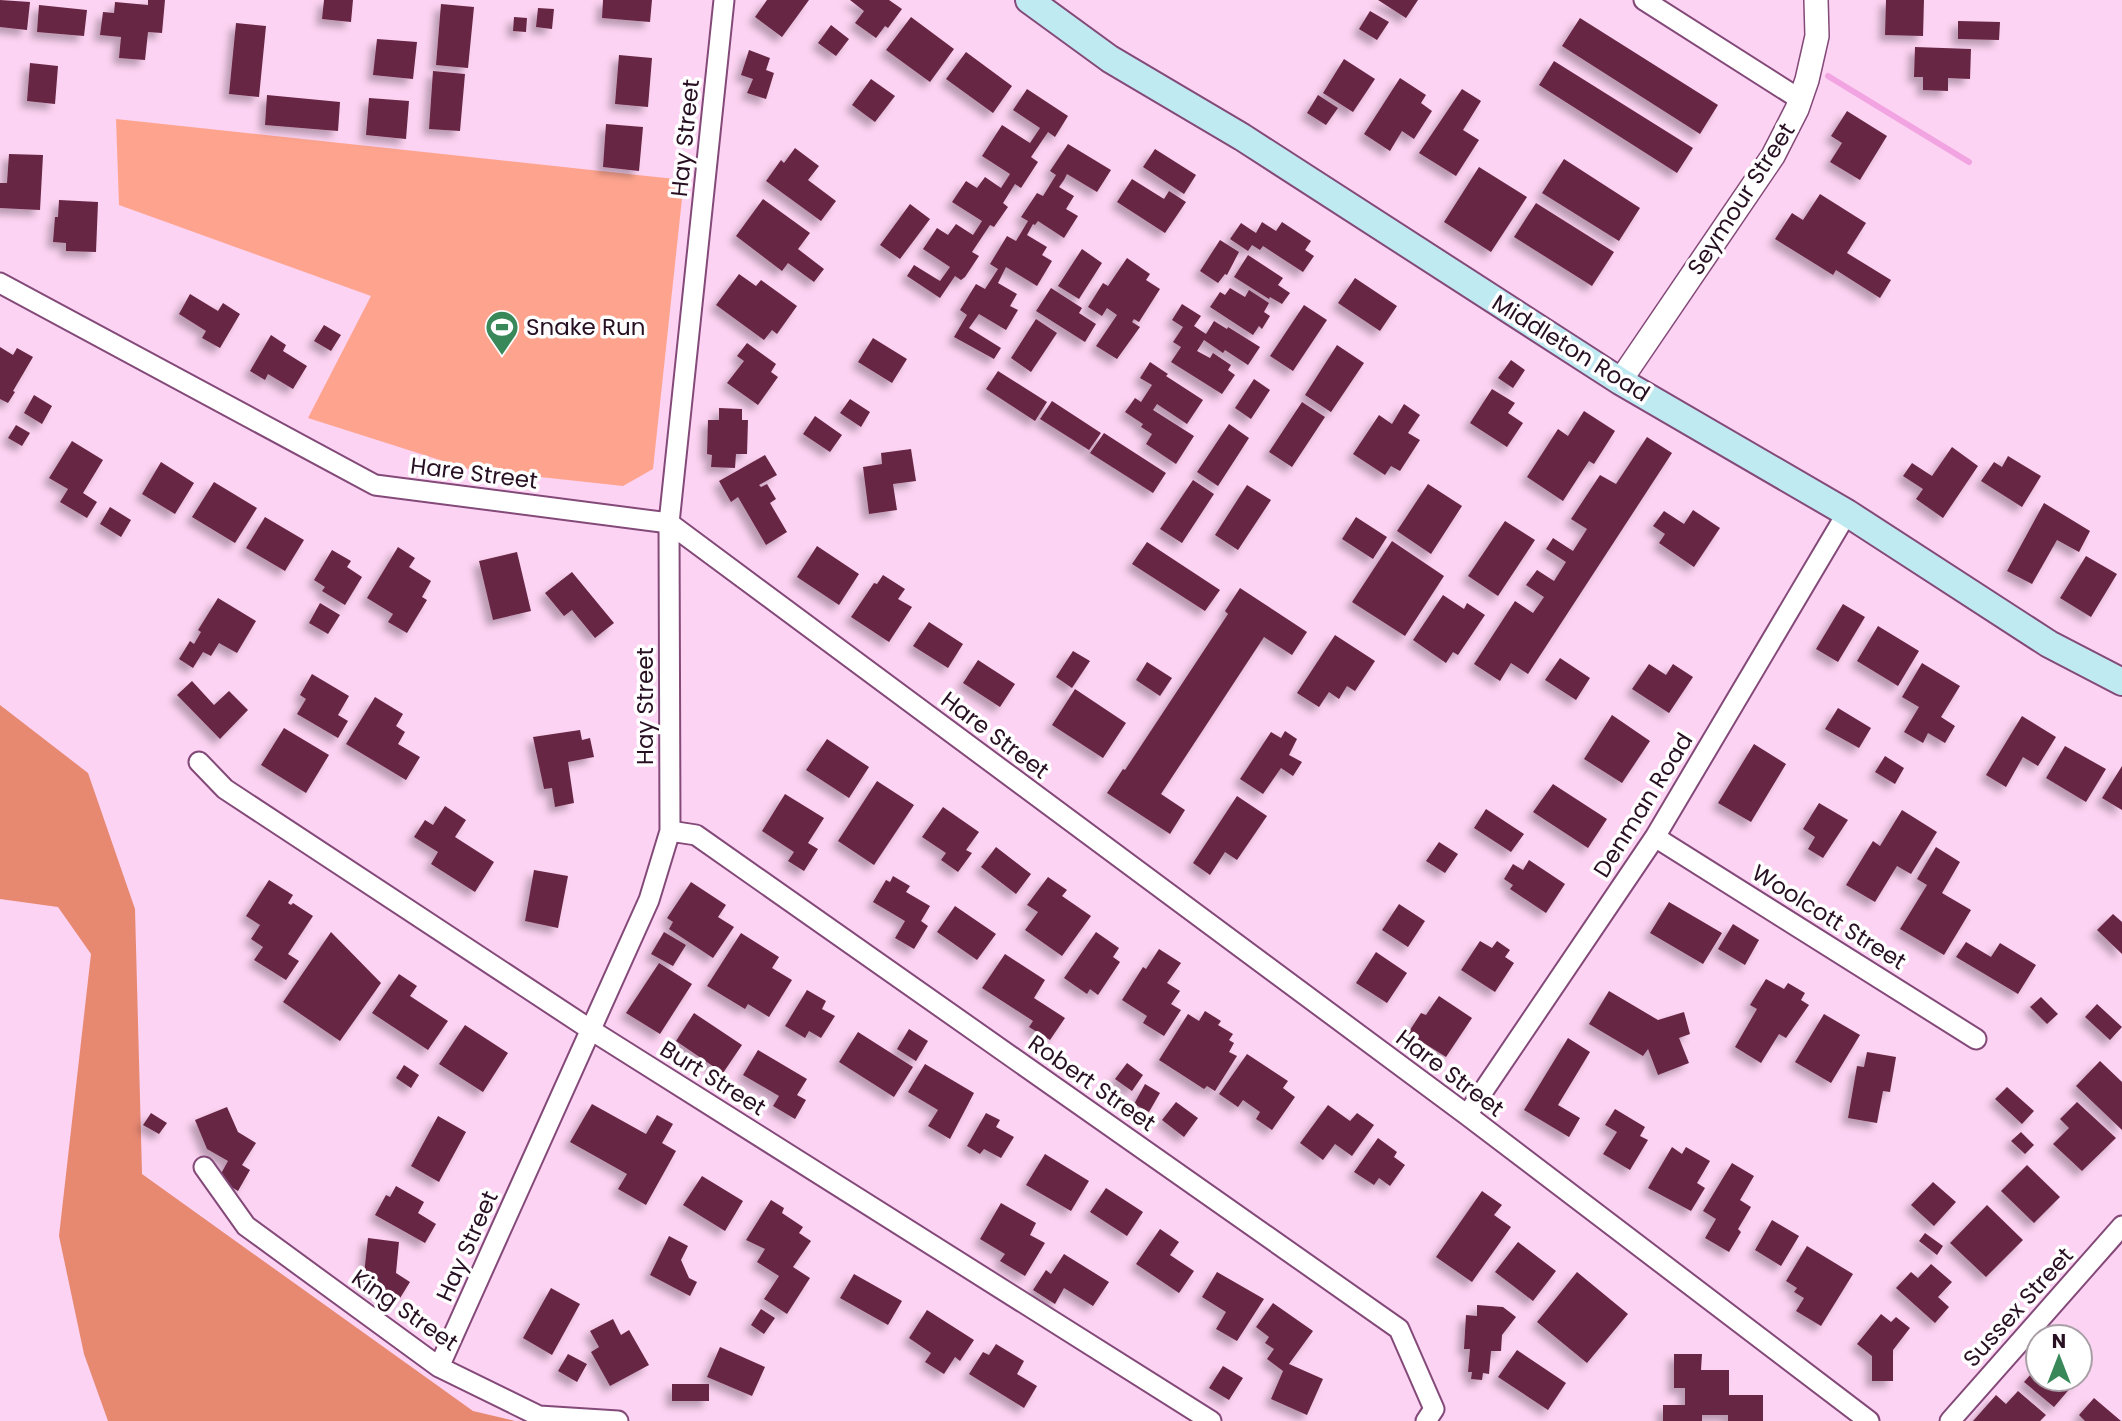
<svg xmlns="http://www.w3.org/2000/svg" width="2122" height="1421" font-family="Poppins,sans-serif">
<defs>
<filter id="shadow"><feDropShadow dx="-6" dy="6" stdDeviation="3.5" flood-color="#0004"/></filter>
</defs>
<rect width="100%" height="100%" fill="#fcd3f2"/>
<path fill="#fea48e" d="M116,119L684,180L653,469L623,486L468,469L308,418L371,296L119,205Z"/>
<path fill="#e78871" d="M0,705L88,773L135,909L142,1174L473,1411L515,1421H108L84,1354L59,1236L91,954L58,907L0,899Z"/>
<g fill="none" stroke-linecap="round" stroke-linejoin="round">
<path stroke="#f2a3e1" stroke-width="6" d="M1828,76L1969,162"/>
</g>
<path fill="#682644" filter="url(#shadow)" d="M0,0L30,2L27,30L0,27Z
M148,0H165L162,33L148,32L145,60L119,58L121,37L100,35L103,12L114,13L115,2L148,5Z
M324,0H353L351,22L322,19Z
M603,0H652L650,22L602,18Z
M767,0H809L782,37L755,17Z
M850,0H889L902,9L888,28L885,26L876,38L855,23L864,11Z
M1378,0H1418L1406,18Z
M1886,0H1924L1923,36L1885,35Z
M441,4L474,7L468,68L436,65Z
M39,5L87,10L84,36L37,32Z
M538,8L554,9L552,29L536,27Z
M1370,11L1389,22L1377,40L1359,29Z
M514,17L527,18L526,32L513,31Z
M911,17L954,49L930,82L886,50Z
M1580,18L1718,105L1700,134L1562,46Z
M1958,21L2000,22L1999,40L1958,39Z
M236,23L266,26L259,97L229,94Z
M831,25L849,39L836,56L818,43Z
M377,39L417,42L413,79L373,75Z
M1915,47L1971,49L1970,79L1948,78V91L1923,90V77H1914Z
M749,50L770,58L766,70L774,73L766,99L747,93L753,79L741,75Z
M966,52L1012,86L993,113L946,79Z
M619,55L652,58L648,107L615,104Z
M1344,59L1375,79L1353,112L1323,93Z
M1554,61L1693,148L1677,173L1539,85Z
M30,63L58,66L55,104L27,101Z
M433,71L465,74L460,131L429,129Z
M1400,78L1426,95L1421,103L1432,111L1414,139L1402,131L1390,151L1364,134Z
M871,79L895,96L875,122L852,105Z
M1027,89L1068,116L1055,137L1048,132L1031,157L1038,162L1021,188L1015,184L1003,203L1008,207L994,227L990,225L972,252L979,256L965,277L961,280L955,276L940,298L907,276L914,265L940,281L950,267L923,249L937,228L948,235L956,224L973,235L982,221L952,202L966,181L977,188L985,177L1001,188L1010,174L982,156L1002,125L1030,143L1040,128L1013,110Z
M1462,89L1481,101L1463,130L1479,140L1456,176L1419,153Z
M267,95L340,102L338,131L265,125Z
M1318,95L1338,108L1326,125L1307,113Z
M369,98L409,101L406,139L366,135Z
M1847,111L1887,136L1860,180L1830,162L1842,143L1831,136Z
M606,124L643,127L639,171L603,167Z
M1068,144L1111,170L1097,192L1067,174L1064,180L1059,187L1074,196L1066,209L1078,216L1064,238L1038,221L1035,225L1033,224L1027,235L1047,247L1042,255L1052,261L1037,286L1006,267L998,283L1017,294L1010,306L1018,310L1006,330L979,314L969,328L1001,348L994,359L954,337L967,315L960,310L976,284L985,289L998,269L990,264L1007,236L1016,241L1028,221L1021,217L1037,193L1043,196L1056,175L1050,171Z
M795,148L819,166L808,180L836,201L821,221L766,181L781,160L784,163Z
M1155,149L1196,175L1184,194L1143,167Z
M9,154L43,155L40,210L0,208V183H7Z
M1564,159L1640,208L1619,241L1542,193Z
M1479,167L1527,197L1491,252L1444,222Z
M1132,179L1164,199L1169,191L1186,202L1165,233L1117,202Z
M1820,194L1866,223L1847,253L1891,280L1880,298L1836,270L1833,275L1775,239L1792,213L1803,220Z
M763,199L810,233L798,249L824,269L814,282L788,263L782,271L736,236Z
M59,200L98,202L96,252L66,251V243L53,242L55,217H58Z
M1536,203L1614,252L1592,286L1514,237Z
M910,204L930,219L900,259L880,245Z
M1262,222L1276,231L1282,222L1311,241L1305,250L1314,256L1303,272L1263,246L1260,250L1252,245L1248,251L1230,239L1241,223L1256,233Z
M1220,240L1239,252L1227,275L1225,274L1218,283L1200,271Z
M1082,249L1102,263L1079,299L1058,286Z
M1248,255L1283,278L1278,285L1290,293L1282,304L1270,297L1269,299L1234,277Z
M1127,258L1150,274L1146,280L1160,289L1139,322L1134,319L1132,322L1140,327L1117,359L1096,346L1117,315L1107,308L1102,316L1088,307L1103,283L1108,286Z
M739,274L756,286L761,280L797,306L777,334L772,330L764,340L716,305Z
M1355,278L1397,306L1380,331L1338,303Z
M1051,288L1082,308L1079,313L1096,324L1085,342L1036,311Z
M1230,288L1245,297L1249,290L1269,303L1264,312L1270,316L1262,329L1259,326L1253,335L1210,307L1220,292L1225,295Z
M190,294L218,311L223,303L240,314L220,348L202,338L206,331L179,314Z
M1182,304L1201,316L1194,326L1206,334L1214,321L1227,329L1228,327L1260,347L1248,365L1225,350L1223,353L1204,340L1197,351L1210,358L1213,353L1231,365L1228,370L1235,375L1222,394L1171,362L1181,347L1173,342L1183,327L1172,320Z
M1304,305L1327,320L1293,371L1270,356Z
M1036,319L1057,333L1031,372L1011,358Z
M324,325L341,335L331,351L314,341Z
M271,335L286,345L283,351L307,366L293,389L268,374L265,380L250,371Z
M873,338L907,359L892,383L858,362Z
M747,343L776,364L771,372L778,377L758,405L727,383L744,361L737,356Z
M1337,345L1364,363L1331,412L1305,395Z
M0,347L13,355L17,348L33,357L13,391L15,392L8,403L0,399Z
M1511,360L1525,370L1513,388L1498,378Z
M1150,362L1168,374L1166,376L1203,400L1187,424L1157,404L1153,410L1194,436L1176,464L1146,444L1152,434L1141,427L1143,424L1125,412L1135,398L1141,402L1152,385L1140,378Z
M998,371L1047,402L1035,421L986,389Z
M1254,379L1270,390L1251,419L1235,408Z
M1492,389L1515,403L1508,413L1523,423L1507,447L1470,423Z
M34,395L52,406L42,424L24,413Z
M850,399L870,412L861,427L840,413Z
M1052,401L1101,433L1089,450L1040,419Z
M1302,402L1325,417L1292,467L1269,452Z
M1404,404L1420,415L1408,433L1420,440L1400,471L1391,466L1385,475L1353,454L1379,415L1392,424Z
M719,408L742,409V420H748L747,454H736L735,468L711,467L712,455L707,454L708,420H719Z
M1584,411L1615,431L1594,464L1589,461L1563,501L1527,477L1558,429L1568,436Z
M815,416L842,435L830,452L803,434Z
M1229,424L1249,438L1218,486L1197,472Z
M16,425L30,433L22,446L8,438Z
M1104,433L1166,473L1153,493L1090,453Z
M1647,437L1672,453L1528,674L1511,663L1500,681L1474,664L1515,601L1533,613L1544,597L1526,585L1537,570L1554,581L1566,562L1546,549L1553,538L1573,551L1587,529L1571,519L1600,475L1616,484Z
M72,441L103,460L83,493L97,502L87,518L60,502L68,489L49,478Z
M1952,447L1978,466L1943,518L1916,499L1923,489L1903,476L1912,463L1932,476Z
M911,449L916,481L893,484L897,510L869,514L863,467L882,464L881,453Z
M765,455L777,475L759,485L761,487L767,484L776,499L770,503L787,532L766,545L738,497L731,502L719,481Z
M2008,456L2041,476L2022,507L1981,481L1994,462L2002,467Z
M161,462L194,483L175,514L142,494Z
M1193,480L1214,494L1182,543L1160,529Z
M214,482L257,508L235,543L192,517Z
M1428,484L1462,506L1431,554L1397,531Z
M1247,485L1271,500L1238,550L1215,535Z
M2044,503L2090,531L2079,552L2057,540L2032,584L2007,571Z
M110,507L131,520L121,537L100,524Z
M1693,510L1720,528L1694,567L1659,543L1665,534L1653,526L1664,511L1684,524Z
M265,517L304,540L285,571L246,548Z
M1356,517L1387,537L1373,559L1342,539Z
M1505,521L1535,540L1498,596L1468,576Z
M1392,541L1444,576L1405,636L1352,602Z
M1147,542L1220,590L1205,611L1132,564Z
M817,546L859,574L839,605L797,577Z
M398,547L415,558L409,567L431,581L422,597L427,600L407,633L388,622L393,614L367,598Z
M332,550L351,561L347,567L362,577L345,605L322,591L325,587L314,580Z
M517,552L531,611L493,620L479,561Z
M2086,556L2117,574L2091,617L2060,598Z
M572,572L614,623L595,638L572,610L564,616L545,593Z
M883,575L905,589L898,599L912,607L889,642L851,617L874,583L877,584Z
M1240,588L1307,632L1292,655L1264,637L1161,794L1185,810L1170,834L1107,793L1123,769L1125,770L1228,614L1225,611Z
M1443,595L1464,609L1467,603L1485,615L1458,655L1453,652L1446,663L1413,640Z
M218,598L256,621L237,653L219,643L211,656L203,652L193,668L179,659L190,641L194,644L201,632L198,630Z
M320,603L340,615L328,634L309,623Z
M1843,604L1865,617L1838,662L1816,649Z
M929,622L963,644L948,668L913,646Z
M1878,626L1919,651L1898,686L1857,661Z
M1335,635L1375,661L1355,691L1347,686L1339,699L1329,692L1319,707L1297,693Z
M1073,651L1090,661L1072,688L1056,677Z
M1560,658L1590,678L1576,700L1545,680Z
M978,660L1015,684L1000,707L963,683Z
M1147,662L1172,678L1160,696L1136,680Z
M1922,663L1960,686L1941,717L1955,726L1945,743L1928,733L1923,743L1904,732L1919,707L1902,697Z
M1649,664L1666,675L1673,664L1693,677L1669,713L1632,689Z
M312,674L349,696L338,715L348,721L338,738L297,714L306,699L300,695Z
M192,681L214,705L229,691L248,710L220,739L177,695Z
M1075,689L1126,723L1103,758L1052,725Z
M375,697L403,714L396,726L405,732L398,744L420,757L406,780L346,744Z
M1838,708L1871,728L1859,748L1825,729Z
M1612,715L1650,741L1622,783L1584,759Z
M2022,716L2056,737L2038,766L2023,757L2006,787L1986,775Z
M284,728L329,755L306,793L261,765Z
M580,730L582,740L590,738L594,757L568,762L574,803L555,807L552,788L544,789L533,737Z
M1285,731L1297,739L1289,755L1302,762L1293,776L1281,768L1263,794L1240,779L1271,732L1281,738Z
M827,739L869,767L849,798L806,770Z
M1754,744L1786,764L1751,822L1718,803Z
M2065,746L2106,769L2086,802L2046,778Z
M1885,756L1904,768L1895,784L1875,772Z
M2122,766V810L2102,798Z
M877,781L914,805L874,865L838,841Z
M1553,784L1607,819L1588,848L1533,812Z
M785,794L824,818L808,843L818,849L804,871L788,861L794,852L762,831Z
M1237,796L1267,816L1237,860L1225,852L1210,875L1193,863Z
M1819,803L1848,820L1823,858L1808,849L1815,837L1803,829Z
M445,806L466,820L455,837L494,862L475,892L431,864L438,852L414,837L425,820L433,825Z
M943,807L979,832L966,850L972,853L958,872L941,860L946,853L922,837Z
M1486,809L1524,834L1511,852L1474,828Z
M1902,810L1937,832L1911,874L1897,866L1875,902L1846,885L1873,841L1880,846Z
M1439,842L1458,854L1445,873L1426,861Z
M996,847L1031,874L1016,894L981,867Z
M1936,847L1960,862L1942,893L1971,910L1944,955L1900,929L1927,885L1917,879Z
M1529,860L1565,884L1546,913L1510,889L1513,885L1504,879L1513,864L1523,870Z
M534,870L568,876L558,928L525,921Z
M893,876L910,886L906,892L930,906L921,921L928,926L914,949L895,938L905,921L873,902L886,880L890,882Z
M1048,877L1067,890L1062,896L1091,916L1062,956L1025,930L1038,912L1027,905Z
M269,880L293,895L288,903L291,905L293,903L313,916L288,954L299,961L286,980L254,960L263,947L251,939L260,925L246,916Z
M691,882L726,905L718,917L734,927L713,958L669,929L673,922L667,918Z
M1669,902L1722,933L1703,964L1650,933Z
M1399,904L1425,921L1408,947L1382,930Z
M955,906L996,934L977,960L937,932Z
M2113,914L2122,922V954L2097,930Z
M1733,924L1759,940L1745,965L1718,949Z
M331,932L381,983L340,1041L283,1002Z
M664,932L686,945L673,966L651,954Z
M1096,932L1119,948L1113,957L1120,962L1098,995L1090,989L1087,994L1064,978Z
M741,933L779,957L772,968L792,980L769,1017L748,1004L745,1009L707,986Z
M1480,941L1492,948L1497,941L1510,950L1505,957L1514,963L1495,992L1461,970Z
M1966,942L1991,957L2000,943L2036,965L2018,994L1956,957Z
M1159,949L1181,963L1167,983L1180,991L1171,1004L1181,1010L1164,1036L1143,1023L1147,1016L1122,1000L1143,967L1146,969Z
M1376,952L1407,973L1387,1003L1356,983Z
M1005,954L1045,980L1034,998L1065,1018L1050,1040L1029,1027L1033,1021L982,988Z
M659,963L692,984L660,1034L626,1013Z
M399,974L417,986L410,996L448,1021L428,1050L372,1013Z
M1766,979L1784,989L1788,983L1805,993L1801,1000L1809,1005L1786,1038L1779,1034L1761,1063L1735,1047L1757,1009L1750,1005Z
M807,990L826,1001L822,1009L835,1016L821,1038L809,1031L805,1038L785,1026Z
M1609,991L1658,1020L1684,1012L1690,1034L1679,1038L1689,1063L1658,1075L1648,1049L1643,1056L1589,1024Z
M1439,996L1472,1018L1446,1057L1408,1033L1421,1013L1426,1015Z
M2041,997L2058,1014L2047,1024L2030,1007Z
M2097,1004L2122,1027L2110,1040L2085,1017Z
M1205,1011L1221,1021L1218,1025L1233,1034L1229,1040L1234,1043L1229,1052L1237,1056L1215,1091L1207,1086L1204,1089L1159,1060L1188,1014L1199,1021Z
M694,1013L742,1045L723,1073L676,1041Z
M1824,1014L1860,1035L1831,1083L1795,1062Z
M465,1025L508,1053L483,1092L439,1064Z
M909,1029L928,1041L916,1061L897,1049Z
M858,1032L913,1067L894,1097L839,1062Z
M1568,1038L1590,1052L1558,1105L1580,1118L1569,1137L1524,1110Z
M758,1050L807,1079L797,1095L806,1100L795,1119L773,1106L779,1096L743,1075Z
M1867,1052L1896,1057L1890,1092L1883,1091L1877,1123L1848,1118L1857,1066L1864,1067Z
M1247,1054L1288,1081L1283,1088L1295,1097L1272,1130L1256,1119L1260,1112L1243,1100L1238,1107L1219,1094Z
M2100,1061L2122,1082V1130L2076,1086Z
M1127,1063L1143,1075L1132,1091L1115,1079Z
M925,1064L974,1093L950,1139L928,1126L938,1110L908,1092Z
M404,1065L419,1075L411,1088L396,1078Z
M1145,1084L1160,1093L1149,1112L1134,1104Z
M2007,1087L2034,1111L2022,1124L1995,1099Z
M1176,1102L1198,1118L1184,1137L1162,1120Z
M2077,1102L2116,1138L2082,1171L2053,1144L2069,1128L2060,1119Z
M592,1104L646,1134L657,1115L673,1124L662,1143L676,1151L646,1205L618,1189L627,1174L570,1142Z
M1328,1105L1350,1121L1357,1113L1374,1125L1352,1156L1335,1144L1323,1160L1300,1143Z
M227,1107L238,1132L256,1143L242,1165L250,1170L238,1191L218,1179L228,1161L207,1149L195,1120Z
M1615,1109L1645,1127L1640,1136L1648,1140L1630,1170L1603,1154L1617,1132L1605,1125Z
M151,1113L167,1123L159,1134L143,1125Z
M986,1113L1000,1120L996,1127L1014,1137L1001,1158L984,1149L980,1154L967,1146Z
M438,1116L466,1132L439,1182L411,1166Z
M2021,1132L2034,1145L2025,1154L2011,1141Z
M1378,1138L1397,1152L1394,1157L1405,1165L1390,1186L1379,1178L1374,1185L1354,1172Z
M1672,1147L1682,1154L1686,1147L1710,1161L1697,1183L1705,1188L1691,1211L1648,1188Z
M1045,1154L1089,1181L1071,1211L1026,1185Z
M1732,1163L1754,1176L1740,1200L1751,1207L1738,1229L1741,1232L1729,1252L1705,1238L1716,1219L1703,1211Z
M2027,1165L2060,1197L2034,1223L2001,1191Z
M702,1176L743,1201L725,1231L683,1205Z
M1933,1182L1956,1202L1934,1226L1911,1205Z
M396,1186L424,1202L418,1213L436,1224L425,1243L375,1215L386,1195L390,1197Z
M1106,1188L1143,1212L1127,1236L1090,1212Z
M1482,1191L1502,1205L1494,1215L1511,1227L1472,1282L1436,1257Z
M771,1200L784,1208L782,1213L803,1227L799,1233L811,1241L793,1267L810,1278L787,1314L764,1299L779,1276L757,1262L765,1249L746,1240Z
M1001,1203L1036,1223L1030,1235L1045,1243L1025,1276L1000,1261L1005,1254L980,1239Z
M1987,1205L2023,1240L1986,1277L1950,1243Z
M1772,1220L1799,1236L1781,1266L1755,1250Z
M1160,1229L1179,1242L1170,1255L1194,1271L1179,1293L1136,1264Z
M1925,1233L1943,1246L1937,1255L1919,1241Z
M669,1236L688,1246L681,1260L689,1278L697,1282L690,1296L650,1275Z
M368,1238L399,1242L396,1273L410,1282L397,1303L363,1283Z
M1518,1242L1556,1271L1533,1301L1495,1272Z
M1807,1246L1853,1274L1821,1326L1796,1311L1804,1298L1794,1292L1797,1288L1786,1281Z
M1064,1254L1109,1282L1093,1306L1064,1288L1055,1304L1033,1290L1046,1270L1051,1274Z
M1931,1264L1952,1282L1938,1297L1949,1307L1935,1323L1896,1288L1911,1272L1918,1278Z
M1217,1272L1264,1299L1237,1341L1216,1329L1226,1312L1202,1297Z
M1577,1272L1628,1314L1587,1363L1537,1322Z
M854,1274L902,1301L888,1325L840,1298Z
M551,1288L580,1304L552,1355L523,1338Z
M1273,1303L1313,1331L1289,1364L1323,1379L1307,1415L1271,1399L1283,1371L1267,1359L1274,1349L1265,1343L1269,1337L1256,1327Z
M1477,1305L1503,1307L1516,1317L1502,1335L1501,1351H1491L1489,1374L1483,1373L1482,1380L1471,1379L1472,1372H1468L1470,1349H1464L1466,1315L1477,1316Z
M761,1309L775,1318L764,1334L751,1325Z
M927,1310L974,1340L960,1361L955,1357L944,1374L925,1362L931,1353L909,1338Z
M1881,1314L1891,1322L1896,1317L1910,1328L1893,1350V1381H1872V1356L1857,1344Z
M613,1319L621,1335L629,1330L649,1365L610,1386L591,1352L599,1347L590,1331Z
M996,1344L1024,1361L1017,1374L1037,1386L1024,1408L969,1374L983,1352L989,1355Z
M720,1347L765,1367L752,1396L707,1377Z
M1517,1350L1566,1383L1548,1410L1498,1377Z
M568,1354L587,1364L577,1382L558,1371Z
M1674,1354H1702L1701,1370H1729V1395H1763V1421H1728V1415H1702V1421H1663V1405H1685V1388H1674Z
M1223,1366L1243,1378L1229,1400L1209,1388Z
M2038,1366V1379H2078L2054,1407L2024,1382Z
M672,1384H709V1401H672Z
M2018,1391L2046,1415L2040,1421H1973L1996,1395L2006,1404Z
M2094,1398L2121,1421H2085L2079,1415Z"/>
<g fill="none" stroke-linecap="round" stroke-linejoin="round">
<defs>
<path id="minor" d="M1644,0L1801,100
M0,283L375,485L669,523L1467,1115L1869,1421
M199,762L225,789L591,1030L1211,1421
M670,831L696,835L1399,1329L1434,1409L1426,1421
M1655,837L1976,1039
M1467,1115L1655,837L1847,513
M204,1167L246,1226L439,1367L539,1416L618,1421
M439,1367L649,900L670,831L669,523L724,0
M1950,1421L2122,1226"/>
<path id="tertiary" d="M1620,381L1773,156L1797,109L1807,80L1817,36L1816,0"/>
<path id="secondary" d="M1029,0L1110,59L1242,137L1620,381L1847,513L2049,644L2122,682"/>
</defs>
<use href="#minor" stroke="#834978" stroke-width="23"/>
<use href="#tertiary" stroke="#834978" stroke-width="26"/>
<use href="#secondary" stroke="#834978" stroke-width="30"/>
<use href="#minor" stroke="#fff" stroke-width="19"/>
<use href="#tertiary" stroke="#fff" stroke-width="23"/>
<use href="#secondary" stroke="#c0eaf2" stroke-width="26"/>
</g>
<defs>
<symbol id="stadium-pin" viewBox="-11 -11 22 30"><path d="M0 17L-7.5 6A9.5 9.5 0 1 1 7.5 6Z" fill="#398859" stroke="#fff"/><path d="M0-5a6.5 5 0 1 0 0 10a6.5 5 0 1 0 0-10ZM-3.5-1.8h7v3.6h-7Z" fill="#fff"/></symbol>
</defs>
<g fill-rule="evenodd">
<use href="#stadium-pin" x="483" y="308" width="38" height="52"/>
</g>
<g text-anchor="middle" stroke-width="7" stroke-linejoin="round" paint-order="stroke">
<g font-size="23" fill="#281023" stroke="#fff">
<text transform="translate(685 138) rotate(-84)" y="8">Hay Street</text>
<text transform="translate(1741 199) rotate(-57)" y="8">Seymour Street</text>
<text transform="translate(1571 348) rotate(32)" y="8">Middleton Road</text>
<text transform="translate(474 473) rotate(7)" y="8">Hare Street</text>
<text transform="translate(645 706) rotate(-90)" y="8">Hay Street</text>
<text transform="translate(995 735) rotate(37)" y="8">Hare Street</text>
<text transform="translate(1643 805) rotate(-58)" y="8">Denman Road</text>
<text transform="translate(1829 917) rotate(32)" y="8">Woolcott Street</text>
<text transform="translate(1450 1073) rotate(37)" y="8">Hare Street</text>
<text transform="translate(713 1078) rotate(32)" y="8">Burt Street</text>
<text transform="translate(1092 1083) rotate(35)" y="8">Robert Street</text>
<text transform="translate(467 1246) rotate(-66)" y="8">Hay Street</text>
<text transform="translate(2018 1307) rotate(-48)" y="8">Sussex Street</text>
<text transform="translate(405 1310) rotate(35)" y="8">King Street</text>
</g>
<g font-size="23" fill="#281023" stroke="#fff" text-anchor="start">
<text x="526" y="335">Snake Run</text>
</g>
</g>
<g transform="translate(2059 1358)"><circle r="33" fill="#ffffff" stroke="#a99fa7" stroke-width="2"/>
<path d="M0-5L12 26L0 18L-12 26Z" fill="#398859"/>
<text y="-10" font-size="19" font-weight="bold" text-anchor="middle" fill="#281023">N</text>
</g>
</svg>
